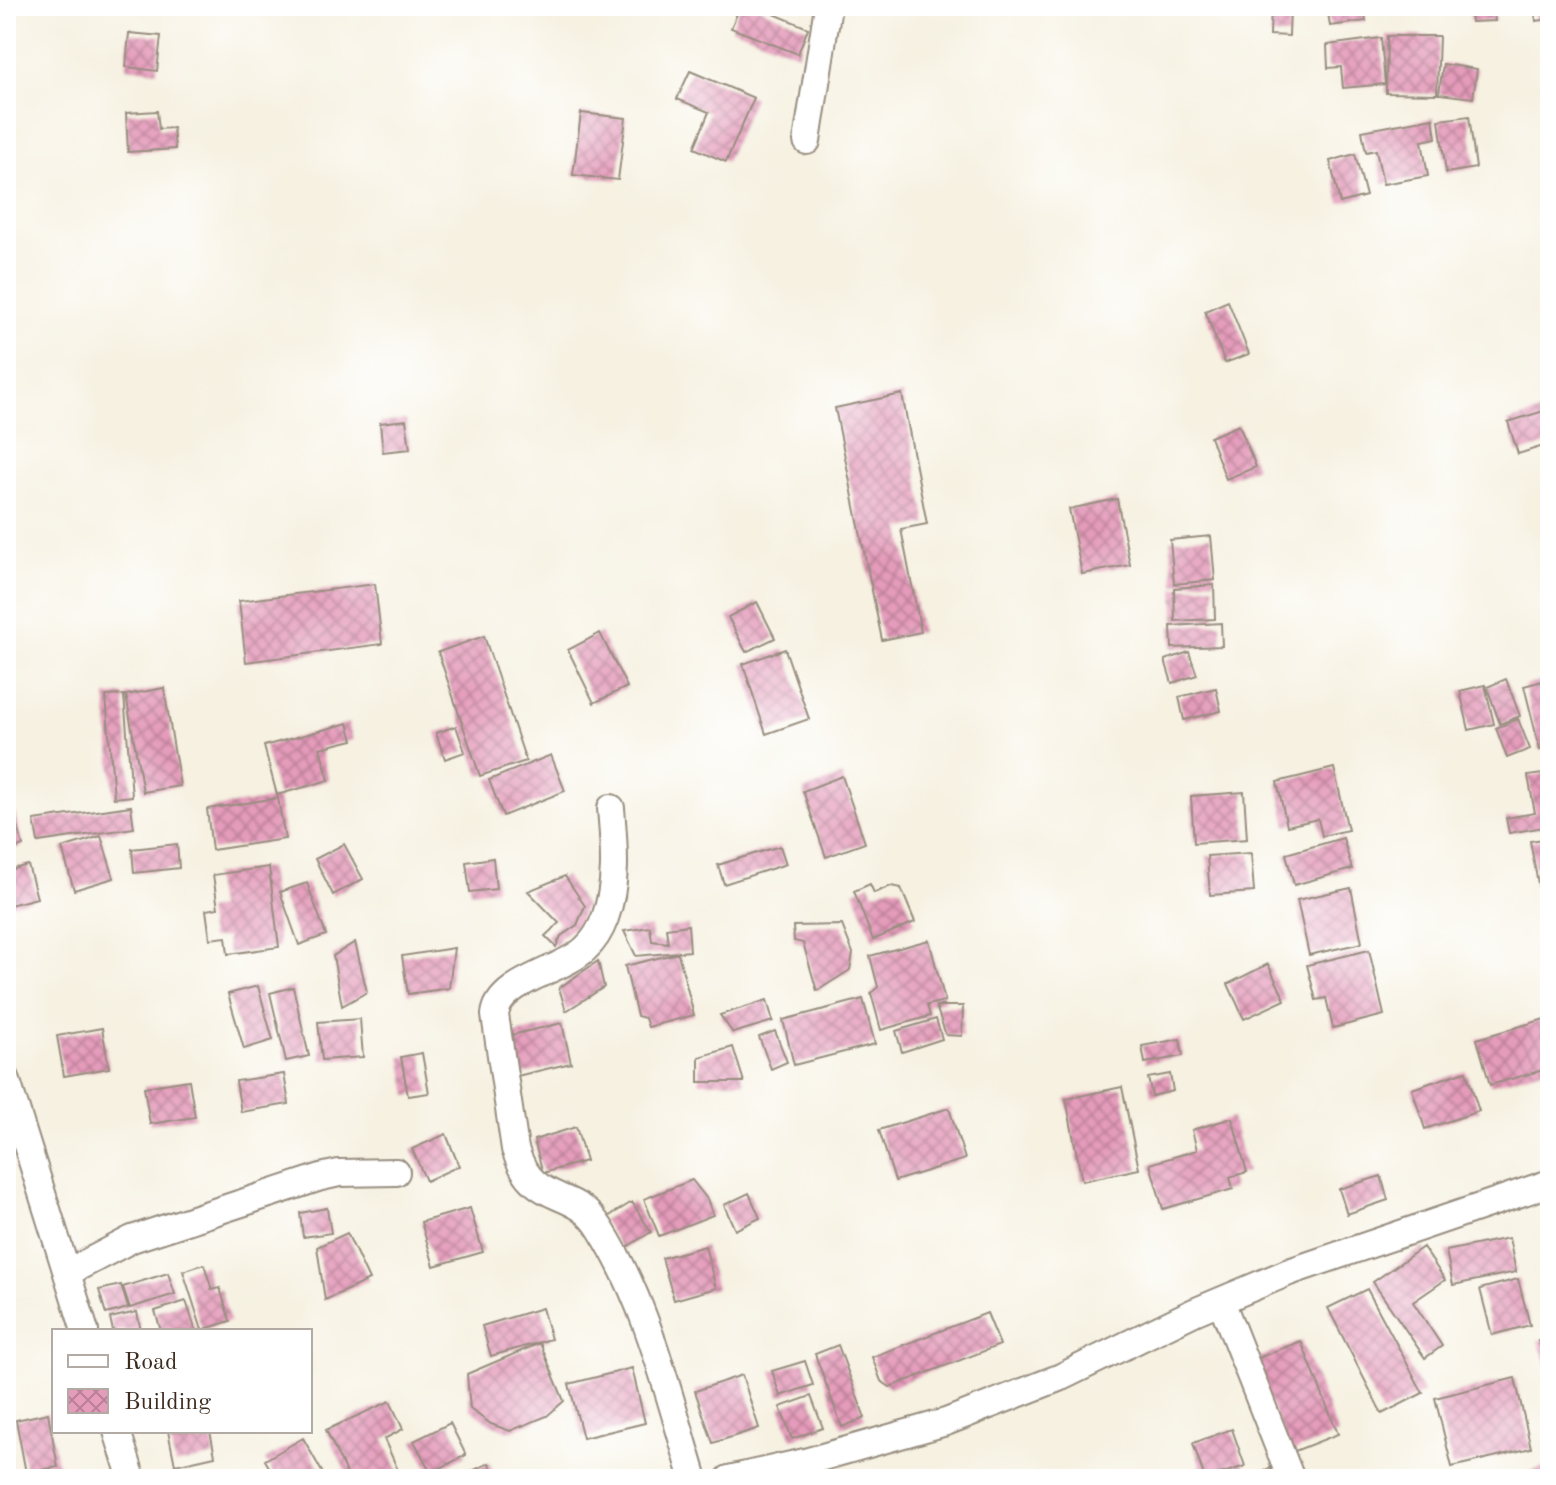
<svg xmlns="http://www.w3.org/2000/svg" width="1556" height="1485" font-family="'Old Standard TT',serif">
<defs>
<pattern id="building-cross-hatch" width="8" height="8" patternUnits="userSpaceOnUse" patternTransform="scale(2)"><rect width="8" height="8" fill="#e59cbb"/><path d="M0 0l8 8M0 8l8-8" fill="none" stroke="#bb7f97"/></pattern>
</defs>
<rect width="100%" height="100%" fill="#fff"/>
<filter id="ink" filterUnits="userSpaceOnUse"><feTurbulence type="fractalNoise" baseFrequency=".0125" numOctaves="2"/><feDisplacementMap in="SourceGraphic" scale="16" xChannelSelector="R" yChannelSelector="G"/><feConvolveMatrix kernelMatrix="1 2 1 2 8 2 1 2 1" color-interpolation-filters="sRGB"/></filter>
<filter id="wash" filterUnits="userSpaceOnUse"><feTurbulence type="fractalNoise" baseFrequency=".006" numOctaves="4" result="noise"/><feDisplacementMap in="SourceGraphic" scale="32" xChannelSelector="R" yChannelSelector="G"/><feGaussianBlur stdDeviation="1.8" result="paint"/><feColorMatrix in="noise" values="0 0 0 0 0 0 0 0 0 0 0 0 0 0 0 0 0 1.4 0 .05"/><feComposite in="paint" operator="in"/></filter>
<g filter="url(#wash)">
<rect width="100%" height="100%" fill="#f6f1e1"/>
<g id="blocks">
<path fill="url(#building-cross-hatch)" d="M740,6H755L808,28L798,54L731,28Z
M1271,6H1290L1289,36L1270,35Z
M1327,6H1364L1366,21L1330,26Z
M1469,6H1493L1495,21L1471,22Z
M1497,6H1528L1529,10L1498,13Z
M1534,6H1550V19L1536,21Z
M129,33L161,36L157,71L126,67Z
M1387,36H1439L1437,94L1386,93Z
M1381,38L1385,84L1343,88L1341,67L1328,68L1327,45Z
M1443,64L1477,69L1473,98L1439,94Z
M690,71L754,98L726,162L694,148L709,112L677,99Z
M157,111L159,129L173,128L175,149L128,152L126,113Z
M581,113L626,118L618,180L573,175Z
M1469,116L1476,168L1446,173L1439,120Z
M1433,118L1436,138L1422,141L1428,176L1383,184L1376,150L1366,152L1362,131Z
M1355,154L1366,196L1340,203L1330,161Z
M1228,301L1249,354L1225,363L1205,311Z
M902,394L927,524L901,529L921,632L882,640L835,408Z
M1550,409V444L1518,454L1508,422Z
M406,420L410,449L383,452L380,423Z
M1239,425L1256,467L1226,479L1210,437Z
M1117,499L1130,565L1082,574L1069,509Z
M1211,536L1215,580L1174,584L1170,540Z
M375,584L382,644L246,662L239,601Z
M1214,585L1215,619L1175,621L1174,588Z
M757,602L775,638L746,652L728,617Z
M1221,623L1222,646L1172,648L1171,626Z
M600,633L627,687L594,703L568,650Z
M484,636L526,761L480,776L438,652Z
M785,649L809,719L766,734L743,664Z
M1189,652L1197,675L1172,683L1165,660Z
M1506,679L1520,716L1500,724L1487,687Z
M1550,679V748L1540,750L1524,686Z
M1485,685L1494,724L1469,730L1460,691Z
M164,688L180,786L143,792L126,695Z
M1216,688L1221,711L1184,720L1179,697Z
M124,695L132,796L114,798L106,696Z
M1518,719L1530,749L1507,758L1496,728Z
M348,723L353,740L320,748L329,780L277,795L264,746Z
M456,726L465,752L445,759L436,733Z
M551,755L565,791L503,816L489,780Z
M1334,768L1348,830L1322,836L1318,819L1287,826L1277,782Z
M1550,773V826L1509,833L1506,818L1535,813L1528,776Z
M842,776L865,843L826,857L803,791Z
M6,779L23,846L6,851Z
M1244,792L1247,839L1194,843L1191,796Z
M278,798L285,839L212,850L207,809Z
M131,806L134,828L38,842L34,820Z
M101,836L114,878L74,890L62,848Z
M1343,838L1352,869L1294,885L1286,854Z
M1550,838V904L1542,905L1530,841Z
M177,844L179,868L134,873L132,849Z
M344,844L363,879L333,895L315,859Z
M780,846L786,864L724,884L718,865Z
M1251,853L1254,892L1210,895L1207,856Z
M493,858L496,889L470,892L466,862Z
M28,865L37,898L6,906V871Z
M269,867L279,947L228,954L226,937L210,939L206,910L218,908L213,875Z
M565,876L585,906L577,925L561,936L556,947L545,936L559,923L528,891Z
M307,883L326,935L299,945L280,892Z
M870,884L874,893L891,886L901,888L915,922L873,940L854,891Z
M1351,888L1362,943L1309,955L1297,900Z
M688,925L690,951L636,956L624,931L650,927L652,941L668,943L666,928Z
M842,925L853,953L850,970L817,991L803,943L794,941L793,926Z
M929,940L945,1001L927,1005L930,1016L881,1030L871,993L878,987L870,956Z
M355,942L367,992L342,1006L333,956Z
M454,948L449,988L408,994L402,956Z
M1369,950L1384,1015L1333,1028L1326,998L1316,1000L1307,965Z
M678,953L694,1015L648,1027L645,1018L637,1016L625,966Z
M598,961L604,987L566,1011L559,988Z
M1268,964L1285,1000L1244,1019L1228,984Z
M258,986L273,1040L244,1049L228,994Z
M293,987L309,1056L286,1061L270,993Z
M863,999L875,1044L794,1065L783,1020Z
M767,1000L773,1021L733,1033L720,1015Z
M936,1006H963L962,1036L946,1035Z
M1548,1018L1550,1068L1490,1085L1477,1039Z
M360,1019L363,1057L322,1060L318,1022Z
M936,1019L942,1039L902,1052L896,1031Z
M562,1023L571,1063L517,1076L507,1036Z
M102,1028L109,1068L64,1076L57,1036Z
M775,1031L787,1062L771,1069L759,1037Z
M1180,1039L1183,1056L1145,1063L1142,1046Z
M733,1047L744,1082H699V1057Z
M422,1053L429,1093L408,1096L401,1057Z
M1466,1071L1479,1111L1425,1129L1412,1089Z
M284,1074L289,1104L241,1112L236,1081Z
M1170,1074L1173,1091L1152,1096L1148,1078Z
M189,1080L195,1117L150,1124L144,1087Z
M1122,1087L1139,1169L1082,1181L1066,1099Z
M949,1108L965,1159L895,1181L879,1130Z
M1232,1118L1247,1172L1230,1177L1233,1189L1163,1209L1150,1164L1197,1150L1192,1130Z
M576,1127L586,1161L543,1173L534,1140Z
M446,1134L459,1166L426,1181L412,1149Z
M1381,1176L1388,1200L1347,1214L1339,1189Z
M692,1180L707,1199L713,1215L659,1236L644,1199Z
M749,1193L760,1218L735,1230L724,1205Z
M632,1202L651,1232L622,1250L603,1220Z
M327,1208L331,1233L303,1237L300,1213Z
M470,1208L483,1252L434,1266L421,1222Z
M347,1233L369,1280L325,1300L317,1247Z
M1509,1238L1516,1272L1453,1285L1446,1251Z
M705,1246L716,1288L674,1300L662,1258Z
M1423,1247L1445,1280L1413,1302L1442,1346L1425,1358L1373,1282Z
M204,1264L212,1290L220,1288L230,1321L202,1330L183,1271Z
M168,1273L175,1294L130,1308L123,1287Z
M1518,1279L1530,1325L1492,1335L1480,1289Z
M121,1285L128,1308L106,1314L99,1290Z
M1367,1289L1423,1393L1382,1414L1328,1308Z
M186,1301L196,1331H161L155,1311Z
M542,1308L551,1339L491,1356L482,1326Z
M137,1312L141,1331H113L110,1318Z
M987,1313L1000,1345L890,1387L881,1381L872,1357Z
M1550,1337V1372L1538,1341Z
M1301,1341L1338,1434L1290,1453L1253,1360Z
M540,1343L564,1401L547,1416L510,1431L491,1424L470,1409L467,1374Z
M838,1345L865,1418L842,1427L815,1354Z
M805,1361L813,1385L780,1396L772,1371Z
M632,1368L645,1423L583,1438L569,1384Z
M742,1375L759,1428L713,1443L695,1391Z
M1515,1378L1531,1448L1452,1467L1435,1398Z
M811,1396L823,1428L792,1439L780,1407Z
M390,1401L403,1429L384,1439L402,1479H349L326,1430Z
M48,1413L58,1467L26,1473L16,1420Z
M450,1423L466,1455L431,1473L414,1441Z
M1232,1429L1245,1466L1205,1479L1193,1443Z
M168,1431H210L215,1456L175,1465Z
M303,1438L326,1479H276L265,1460Z
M489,1463L497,1479H455Z
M1544,1467L1549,1479H1510Z
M1270,1468L1276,1479H1250Z"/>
</g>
</g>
<g filter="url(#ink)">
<use href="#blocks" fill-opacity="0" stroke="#988e80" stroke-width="2"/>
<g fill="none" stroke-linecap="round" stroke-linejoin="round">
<defs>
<path id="street" d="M807,141L828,6
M611,808C614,846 618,882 605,918C601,929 594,941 585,949C562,971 498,981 495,1015L515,1149C534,1209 573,1185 600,1228C648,1304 668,1394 694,1479
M6,1078L85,1331
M67,1273L132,1239L321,1177L339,1173L396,1172
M1221,1301L1291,1479
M117,1431L132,1479
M729,1479L805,1462L946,1422L1061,1377L1194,1312L1289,1272L1550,1183"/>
</defs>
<use href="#street" stroke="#988e80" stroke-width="30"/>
<use href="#street" stroke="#fff" stroke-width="26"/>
</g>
</g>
<rect width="1556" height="1485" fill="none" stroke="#fff" stroke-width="32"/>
<rect x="52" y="1329" width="260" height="104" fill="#ffffff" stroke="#b1aaa5" stroke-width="2"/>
<rect x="68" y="1355" width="40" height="12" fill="#ffffff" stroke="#b1aaa5" stroke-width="2"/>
<text x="124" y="1369" font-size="24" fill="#3b2a1e">Road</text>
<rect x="68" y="1389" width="40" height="24" fill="url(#building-cross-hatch)" stroke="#b1aaa5" stroke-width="2"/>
<text x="124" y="1409" font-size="24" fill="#3b2a1e">Building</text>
</svg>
